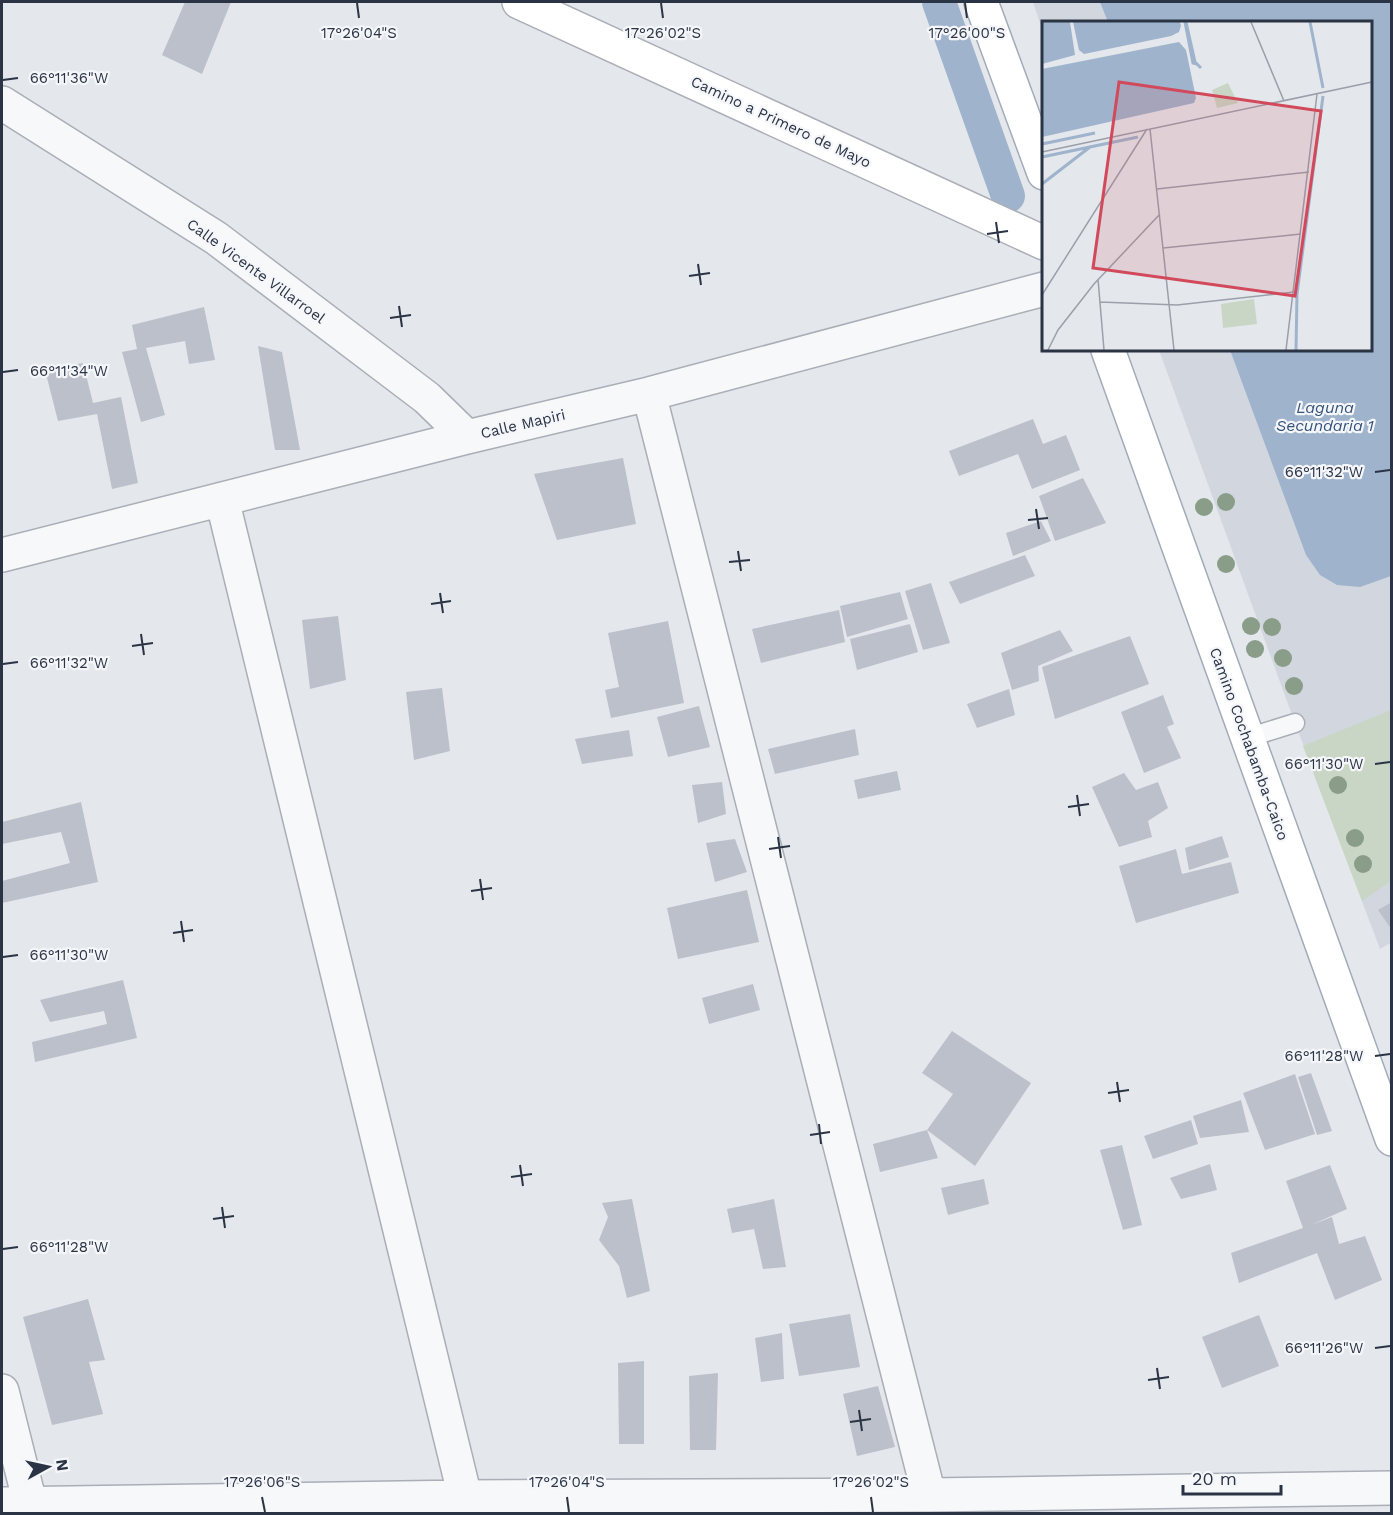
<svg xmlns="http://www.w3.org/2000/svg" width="1393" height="1515" font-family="'Work Sans',sans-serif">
<rect width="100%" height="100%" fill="#e4e7ec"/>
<path fill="#d2d6de" d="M1033,2H1391L1392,942L1380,949L1295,723L1159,350H1370V22H1044L1043,32Z"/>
<path fill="#c9d6c5" d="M1391,710V881L1362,901L1303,746Z"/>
<path fill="#9fb4cc" d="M1100,2H1391V576L1360,587L1337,585L1320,575L1306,555L1230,350H1370V22H1108Z"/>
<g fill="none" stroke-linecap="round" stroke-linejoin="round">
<path stroke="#9fb4cc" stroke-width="34" d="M939,2L1008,196"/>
</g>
<path fill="#bbc0ca" d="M185,2H231L202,74L162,55Z
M204,307L215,360L189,364L185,341L146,348L165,415L141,422L122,352L137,349L132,325Z
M258,346L282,352L300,450H275Z
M83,363L93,403L121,397L138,483L112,489L97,414L58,421L45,370Z
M1033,419L1043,444L1066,435L1080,470L1032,489L1018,454L959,476L949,451Z
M623,458L636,524L557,540L534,474Z
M1083,478L1106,523L1055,541L1039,496Z
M1041,521L1051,541L1013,556L1006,533Z
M1025,555L1035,576L960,604L949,582Z
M931,583L950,643L923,650L905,591Z
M900,592L908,619L847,637L840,606Z
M839,610L845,642L761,663L752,629Z
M338,616L346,680L310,689L302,620Z
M668,621L684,703L611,718L605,690L619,687L608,633Z
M910,624L918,652L857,670L850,639Z
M1060,630L1073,651L1038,666L1039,681L1012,690L1001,653Z
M1130,636L1149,684L1055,719L1042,667Z
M442,688L450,751L414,760L406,692Z
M1009,689L1015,715L977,728L967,704Z
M1163,695L1174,724L1167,727L1181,758L1144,773L1121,712Z
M699,706L710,747L668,757L657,717Z
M855,729L859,755L775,774L768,749Z
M629,730L633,756L582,764L575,739Z
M897,771L901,790L858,799L854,780Z
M1124,773L1136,790L1158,782L1168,808L1148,821L1152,837L1119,847L1092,787Z
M722,782L726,814L698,823L692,785Z
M81,802L98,882L2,903V881L70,863L61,832L2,844V822Z
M1222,836L1229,857L1189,870L1185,848Z
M735,839L747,872L715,882L706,843Z
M1176,849L1182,874L1231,862L1239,893L1136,923L1119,866Z
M747,890L759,942L678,959L667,908Z
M1392,902V930L1378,910Z
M123,980L137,1038L35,1062L32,1042L107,1024L104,1011L50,1022L40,1000Z
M753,984L760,1010L709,1024L702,998Z
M952,1031L1031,1083L975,1166L927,1130L953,1094L922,1073Z
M1311,1073L1332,1131L1317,1135L1298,1077Z
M1295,1074L1315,1134L1265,1150L1243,1093Z
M1241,1100L1249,1132L1200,1138L1193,1116Z
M1191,1120L1198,1144L1153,1159L1144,1136Z
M927,1130L938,1158L880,1172L873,1144Z
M1122,1145L1142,1225L1123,1230L1100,1150Z
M1210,1164L1217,1190L1181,1199L1170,1178Z
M1330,1165L1347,1209L1311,1225L1332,1217L1339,1244L1365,1236L1382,1280L1335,1300L1317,1253L1239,1283L1231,1253L1303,1228L1286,1181Z
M984,1179L989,1204L948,1215L941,1188Z
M632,1199L650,1291L627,1298L619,1266L599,1240L608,1217L602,1203Z
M774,1199L786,1267L763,1269L754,1229L732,1233L727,1209Z
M88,1299L105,1360L89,1362L103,1414L52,1425L23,1317Z
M850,1314L860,1367L799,1376L789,1324Z
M1259,1315L1279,1366L1222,1388L1202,1337Z
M782,1333L784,1379L761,1382L755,1338Z
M644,1361V1444H619L618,1363Z
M718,1373L716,1450H690L689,1376Z
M878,1386L895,1447L857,1456L843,1394Z"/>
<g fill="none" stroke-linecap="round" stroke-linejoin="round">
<defs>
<path id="service" d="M1247,738L1295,723"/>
<path id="minor" d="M2,103L216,238L427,398L467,437
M649,394L929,1495
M222,499L465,1497
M2,555L467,437L649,394L1044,289
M2,1391L30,1503
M2,1504L465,1497L929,1495L1392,1488"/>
<path id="secondary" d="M519,2L1044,243"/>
<path id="primary" d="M981,2L1044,173
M1108,350L1392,1139"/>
</defs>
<use href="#service" stroke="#a9aeb7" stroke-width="21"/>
<use href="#minor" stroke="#a9aeb7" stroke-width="36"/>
<use href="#secondary" stroke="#a9aeb7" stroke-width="36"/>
<use href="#primary" stroke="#a3abb8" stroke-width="36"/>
<use href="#service" stroke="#f7f8fa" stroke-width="18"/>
<use href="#minor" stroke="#f7f8fa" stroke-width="33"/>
<use href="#secondary" stroke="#fff" stroke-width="33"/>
<use href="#primary" stroke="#fff" stroke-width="33"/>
</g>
<g fill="#899d89">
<circle cx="1226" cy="502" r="9"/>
<circle cx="1204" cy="507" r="9"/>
<circle cx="1226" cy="564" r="9"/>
<circle cx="1251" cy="626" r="9"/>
<circle cx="1272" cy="627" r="9"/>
<circle cx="1255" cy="649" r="9"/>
<circle cx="1283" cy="658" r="9"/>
<circle cx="1294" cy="686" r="9"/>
<circle cx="1338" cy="785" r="9"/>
<circle cx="1355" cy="838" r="9"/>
<circle cx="1363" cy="864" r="9"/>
</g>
<path fill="none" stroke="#2b3445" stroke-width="2" d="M357,3L359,18M661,3L663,18M965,3L967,18M3,80L18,78M996,222L999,243M987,234L1008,231M698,264L701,285M689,276L710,273M399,306L402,327M390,318L411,315M3,372L18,370M1375,472L1390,470M1036,509L1039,529M1028,520L1048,518M738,551L741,571M729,562L750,560M440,593L443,613M431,604L451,601M141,634L144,655M132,646L153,643M3,664L18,662M1375,764L1390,762M1077,795L1080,816M1068,807L1089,804M778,837L781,858M769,849L790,846M480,879L483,900M471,891L492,888M181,921L184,942M173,933L193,930M3,957L18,955M1375,1056L1390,1054M1117,1082L1120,1102M1108,1093L1129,1090M819,1124L821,1144M810,1135L830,1132M520,1165L523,1186M511,1177L532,1174M222,1207L225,1228M213,1219L234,1216M3,1249L18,1247M1375,1348L1390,1346M1157,1368L1160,1389M1148,1380L1169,1377M859,1410L862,1431M850,1422L871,1419M262,1497L265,1512M567,1497L569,1512M871,1497L873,1512"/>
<g text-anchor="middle" stroke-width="4.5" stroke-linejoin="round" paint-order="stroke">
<g font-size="15" fill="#2b3445" stroke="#f4f6f9">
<text transform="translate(781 122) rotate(25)" y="5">Camino a Primero de Mayo</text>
<text transform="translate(256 271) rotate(36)" y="5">Calle Vicente Villarroel</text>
<text transform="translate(523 424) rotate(-13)" y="5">Calle Mapiri</text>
<text transform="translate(1249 744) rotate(70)" y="5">Camino Cochabamba-Caico</text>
</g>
<g font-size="16" font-style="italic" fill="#34527a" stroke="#f4f6f9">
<text x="1325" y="413">Laguna<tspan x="1325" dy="18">Secundaria 1</tspan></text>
</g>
</g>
<g transform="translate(1042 21)">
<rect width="330" height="330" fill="#e4e7ec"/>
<path d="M186,62L196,82L175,87L170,69ZM212,278L215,303L181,307L179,283Z" fill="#c9d6c5"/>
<path d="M0,1H28L33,34L0,43ZM31,1H138L139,5L137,11L129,15L42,33L37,29ZM137,21L144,29L154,77L152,82L0,116V48Z" fill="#9fb4cc"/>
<path fill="none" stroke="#9fb4cc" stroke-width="3" d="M143,1L151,42L155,43M144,1L153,41L159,47M268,1L281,67M0,123L53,112M0,136L48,126M0,163L48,126L96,116M254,329L255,273L281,75"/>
<path fill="none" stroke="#9a9fa9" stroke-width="1.5" d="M209,1L242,80M108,108L132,329M0,131L330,61M115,168L267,151M121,227L259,213M56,258L62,329M0,274L105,108M58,281L135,284L252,271M6,329L16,309L52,263L118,193M244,329L275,73"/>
<path fill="#d1495b" fill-opacity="0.15" stroke="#d1495b" stroke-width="3" d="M77,61L279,90L253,275L51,247Z"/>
<rect width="330" height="330" fill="none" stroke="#2b3445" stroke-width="3"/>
</g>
<g font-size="15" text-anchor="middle" fill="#2b3445" stroke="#f4f6f9" stroke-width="4.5" stroke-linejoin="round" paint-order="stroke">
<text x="359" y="38">17°26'04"S</text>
<text x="663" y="38">17°26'02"S</text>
<text x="967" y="38">17°26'00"S</text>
<text x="69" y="83">66°11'36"W</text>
<text x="69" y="376">66°11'34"W</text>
<text x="1324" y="477">66°11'32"W</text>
<text x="69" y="668">66°11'32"W</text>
<text x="1324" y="769">66°11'30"W</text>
<text x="69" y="960">66°11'30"W</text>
<text x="1324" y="1061">66°11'28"W</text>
<text x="69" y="1252">66°11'28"W</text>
<text x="1324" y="1353">66°11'26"W</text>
<text x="262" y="1487">17°26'06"S</text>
<text x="567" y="1487">17°26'04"S</text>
<text x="871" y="1487">17°26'02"S</text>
</g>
<rect width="1393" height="1515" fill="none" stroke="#2b3445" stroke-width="6"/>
<g transform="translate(48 1467) rotate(82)" stroke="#f4f6f9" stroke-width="4.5" paint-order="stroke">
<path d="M0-4.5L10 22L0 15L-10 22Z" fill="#2b3445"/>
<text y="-9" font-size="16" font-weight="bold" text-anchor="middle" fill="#2b3445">N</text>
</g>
<path d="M1183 1485v9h98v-9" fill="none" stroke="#2b3445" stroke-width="3"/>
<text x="1192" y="1485" font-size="18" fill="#2b3445" stroke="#f4f6f9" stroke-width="4.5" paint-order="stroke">20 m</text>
</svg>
